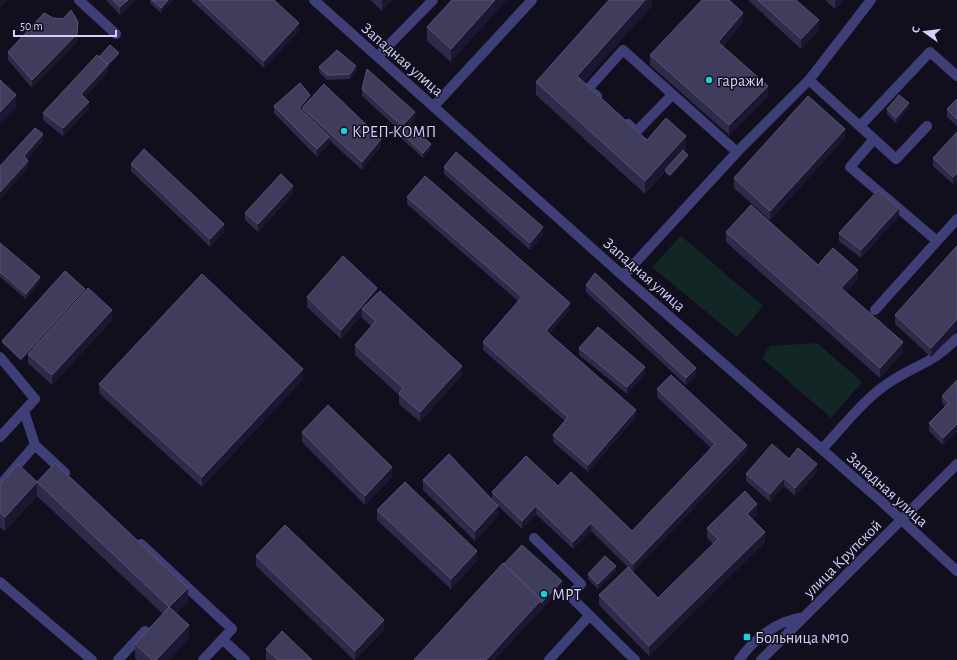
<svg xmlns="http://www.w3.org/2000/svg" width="957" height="660" font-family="'Alegreya Sans',sans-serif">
<rect width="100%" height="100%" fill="#110f1e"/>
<path fill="#122725" d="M681,236L763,306L737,337L652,267Z
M817,343L862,382L831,418L762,358L770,346Z"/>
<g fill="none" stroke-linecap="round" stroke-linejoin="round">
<path stroke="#3f3f77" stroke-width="10" d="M79,0L116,34
M314,0L623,276L881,501L957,571
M378,56L433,0
M809,80L871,0
M597,96L588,89L623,50L737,152L623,276
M434,106L532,0
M628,124L636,132L672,95
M860,126L930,52L957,76
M874,139L850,167L937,241
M737,152L809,80L896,159L927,126
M875,310L957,219
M0,357L35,399L0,437
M24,411L35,445
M822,449C844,426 865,397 893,380C917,365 936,361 957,338
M0,485L35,445L65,473
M534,538L581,584L570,596L635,660
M141,544L232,629L203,660
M0,582L92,660
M222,639L245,660
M118,660L145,631
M549,660L589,616
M739,660C755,638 776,621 804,617
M761,660L957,464"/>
</g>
<path fill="#2e2a49" d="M106,0H135L120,15Z
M150,0H173L161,13L150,3Z
M191,0H274L299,31L264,68Z
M370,0H392L382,11Z
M452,0L451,62L427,41V27Z
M652,0V6L583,82L647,140L686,149L684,151L688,157L670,177L665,172L645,194L536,95V82Z
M748,0H796L819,30L801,49Z
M825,0H843L835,9Z
M53,18L63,19L78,30L77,42L32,88L8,60V52Z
M743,22L723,46L768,96L729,135L650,65V55Z
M119,55L108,67V72L84,98L89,109L63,136L43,120V113L99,57Z
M319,67L356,71L350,79L327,80L319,72Z
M362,89L415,120L410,125L431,149L423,158L402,139V133L362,96Z
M310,99L381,146L362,170L329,140V144L317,157L274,113V106Z
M957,99V126L947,117V109Z
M909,108L896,123L887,114V109Z
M957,132V181L953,184L933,166V158Z
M845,138L770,220L734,188V178Z
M131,164L224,232L210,247L131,171Z
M444,167L543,235L530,250L444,174Z
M293,194L258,232L245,220V213Z
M407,197L570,310L549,334L636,417L588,472L553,442V435L565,421L483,350V342L518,301L407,204Z
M899,216L861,258L839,241V233Z
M726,232L858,279L846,292L903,352L880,378L726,242Z
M0,243L40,282L26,299L0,277Z
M957,246V329L931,357L895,324V315Z
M586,285L696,376L686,385L586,292Z
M85,291L21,361L2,343V341Z
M377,294L462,375L420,422L399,404V395L355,355V345L371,326L362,318V315L341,339L307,307V297Z
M112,320L52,385L28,363V354Z
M579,348L645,374L627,394L579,355Z
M303,379L202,487L99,393V384Z
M957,380V431L943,445L929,431V423L945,407L942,403V396Z
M657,389L747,452L633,572L591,531L573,549L536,514L522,529L497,505L498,516L475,541L423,490V480L492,499V492L558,486L632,531L711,448L657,397Z
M302,432L392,477L365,505L302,442Z
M789,459L817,472L795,496L784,486L770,502L746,481V474Z
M37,482L188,601L176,613L189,639L169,660H137L135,658V644L163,614L37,496Z
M0,484L37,496L5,531L0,527Z
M377,510L477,561L451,589L377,520Z
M757,514L752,519L765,542L649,656L599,605V595L658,598L713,544L707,538V528Z
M256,556L384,630L355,660H354L256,566Z
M616,571L598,589L588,579V574Z
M266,649L312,660H266Z"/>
<path fill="#1b1730" d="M0,0H8L0,7Z
M128,0H135L120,15V7Z
M168,0H173L161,13V8Z
M383,0H392L382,11V1Z
M495,0H507L451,62V49Z
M645,0H652V6L577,90V76Z
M836,0H843L835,9V2Z
M743,13V22L718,51V42Z
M819,20V30L801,49V39Z
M78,22L77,42L32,88V80Z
M299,23V31L264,68V61Z
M119,53V55L108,67V72L81,102V94Z
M356,66V71L350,79V74Z
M768,86V96L729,135V125Z
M16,95V109L0,125V112Z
M310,95V103L302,108V112L299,108Z
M89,102V109L63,136V128Z
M909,103V108L896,123V118Z
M415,112V120L402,134V126Z
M845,129V138L770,220V211Z
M43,134V141L24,164V156Z
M686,136V149L666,171L665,170V172L645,194V181Z
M329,137V144L317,157V149Z
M381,139V146L362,170V162Z
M431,144V149L423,158V153Z
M688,155V157L670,177V175Z
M28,161V168L0,200V192Z
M957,173V181L953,184V177Z
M293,186V194L258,232V224Z
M899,208V216L861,258V250Z
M224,224V232L210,247V239Z
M543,227V235L530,250V243Z
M858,270V279L841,298V288Z
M40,277V282L26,299V294Z
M377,288V297L362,309V315L341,339V330Z
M85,289V291L21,361V359Z
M570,303V310L546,338V331Z
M112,310V320L52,385V375Z
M957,319V329L931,357V348Z
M903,342V352L880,378V368Z
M462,366V375L420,422V412Z
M645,367V374L627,394V387Z
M696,368V376L686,385V378Z
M303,369V379L202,487V477Z
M636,410V417L588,472V465Z
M957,424V431L943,445V438Z
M747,445V452L633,572V564Z
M817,464V472L795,496V488Z
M392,467V477L365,505V496Z
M784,478V486L770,502V494Z
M37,482V496L5,531V517Z
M757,504V514L747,523V514Z
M498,506V516L475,541V531Z
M536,506V514L522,529V521Z
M591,523V531L573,549V542Z
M765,532V542L649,656V646Z
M477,551V561L451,589V579Z
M616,566V571L598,589V584Z
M562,581V588L495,660H486L541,600Z
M188,588V601L169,621V607Z
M384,620V630L355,660V651Z
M189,625V639L169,660H156Z"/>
<path fill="#403c5c" stroke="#575375" d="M113,0H128L120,7Z
M152,0H168L161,8Z
M199,0H274L299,23L264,61Z
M452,0H495L451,49L427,27Z
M609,0H645L577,76L647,140L666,118L686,136L645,181L536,82Z
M702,0H729L743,13L718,42L768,86L729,125L650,55Z
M758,0H796L819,20L801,39Z
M71,10L78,22L77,34L32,80L8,52L44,13L53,18L63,19Z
M110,45L119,53L108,64L99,57Z
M337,50L356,66L350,74L327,75L319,67Z
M97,55L108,65L81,94L89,102L63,128L43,113Z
M367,69L415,112L402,126L362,89Z
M0,80L16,95L0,112Z
M300,83L310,95L299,108L329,137L317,149L274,106Z
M324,84L381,139L362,162L302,108Z
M899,95L909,103L896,118L887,109Z
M808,96L845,129L770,211L734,178Z
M957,99V119L947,109Z
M409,125L431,144L423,153L402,134Z
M35,128L43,134L24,156L28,161L0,192V166Z
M957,132V173L953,177L933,158Z
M144,149L224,224L210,239L131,164Z
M683,150L688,155L670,175L665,170Z
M456,152L543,227L530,243L444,167Z
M281,174L293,186L258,224L245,213Z
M425,176L570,303L546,331L636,410L588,465L553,435L568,417L483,342L522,297L407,197Z
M878,190L899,208L861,250L839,233Z
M751,205L818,265L833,248L858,270L841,288L903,342L880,368L726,232Z
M0,243L40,277L26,294L0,272Z
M957,246V319L931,348L895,315Z
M343,256L377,288L341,330L307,297Z
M65,271L85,289L21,359L2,341Z
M595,273L696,368L686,378L586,285Z
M202,274L303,369L202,477L99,384Z
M88,288L112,310L52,375L28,354Z
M380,291L462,366L420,412L399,394L403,388L355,345L376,321L362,309Z
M598,327L645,367L627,387L579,348Z
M671,375L747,445L633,564L591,523L573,542L536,506L522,521L492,492L526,456L558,486L571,472L632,531L715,444L657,389Z
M957,380V424L943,438L929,423L949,403L942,396Z
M328,405L392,467L365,496L302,432Z
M772,444L789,459L798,448L817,464L795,488L784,478L770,494L746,474Z
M449,454L498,506L475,531L423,480Z
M55,463L188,588L169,607L37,482Z
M18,464L37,482L5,517L0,513V484Z
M405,482L477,551L451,579L377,510Z
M745,491L757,504L747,514L765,532L649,646L599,595L628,567L658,598L718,539L707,528Z
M285,525L384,620L355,651L256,556Z
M522,545L562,581L541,603V600L504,564Z
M605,556L616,566L598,584L588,574Z
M503,563L541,600L486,660H414Z
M169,607L189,625L156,660H152L135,644Z
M282,631L312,660H278L266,649Z"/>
<g fill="#1bcfdb" stroke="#110f1e" stroke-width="1.5">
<circle cx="709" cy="80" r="4"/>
<circle cx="344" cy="131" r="4"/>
<circle cx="544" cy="594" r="4"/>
<rect x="743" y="633" width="8" height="8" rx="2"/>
</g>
<g text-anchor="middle" stroke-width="3" stroke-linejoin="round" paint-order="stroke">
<g font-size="16" fill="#d4d1f9" stroke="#110f1e">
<text transform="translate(403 59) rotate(41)" y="6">Западная улица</text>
<text transform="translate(645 274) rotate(41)" y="6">Западная улица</text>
<text transform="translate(888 489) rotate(42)" y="6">Западная улица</text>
<text transform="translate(842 558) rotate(-45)" y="6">улица Крупской</text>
</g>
<g font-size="16" fill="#d4d1f9" stroke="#110f1e" text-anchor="start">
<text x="717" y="86">гаражи</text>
<text x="352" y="137">КРЕП-КОМП</text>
<text x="552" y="600">МРТ</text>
<text x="755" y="643">Больница №10</text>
</g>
</g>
<g transform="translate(925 32) rotate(284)" stroke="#110f1e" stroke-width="3" paint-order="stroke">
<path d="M0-3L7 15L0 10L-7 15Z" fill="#d4d1f9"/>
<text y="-6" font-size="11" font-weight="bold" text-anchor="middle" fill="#d4d1f9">С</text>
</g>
<path d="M14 30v6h102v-6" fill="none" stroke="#d4d1f9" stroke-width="2"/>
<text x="20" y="30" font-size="12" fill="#d4d1f9" stroke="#110f1e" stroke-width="3" paint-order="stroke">50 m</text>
</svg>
